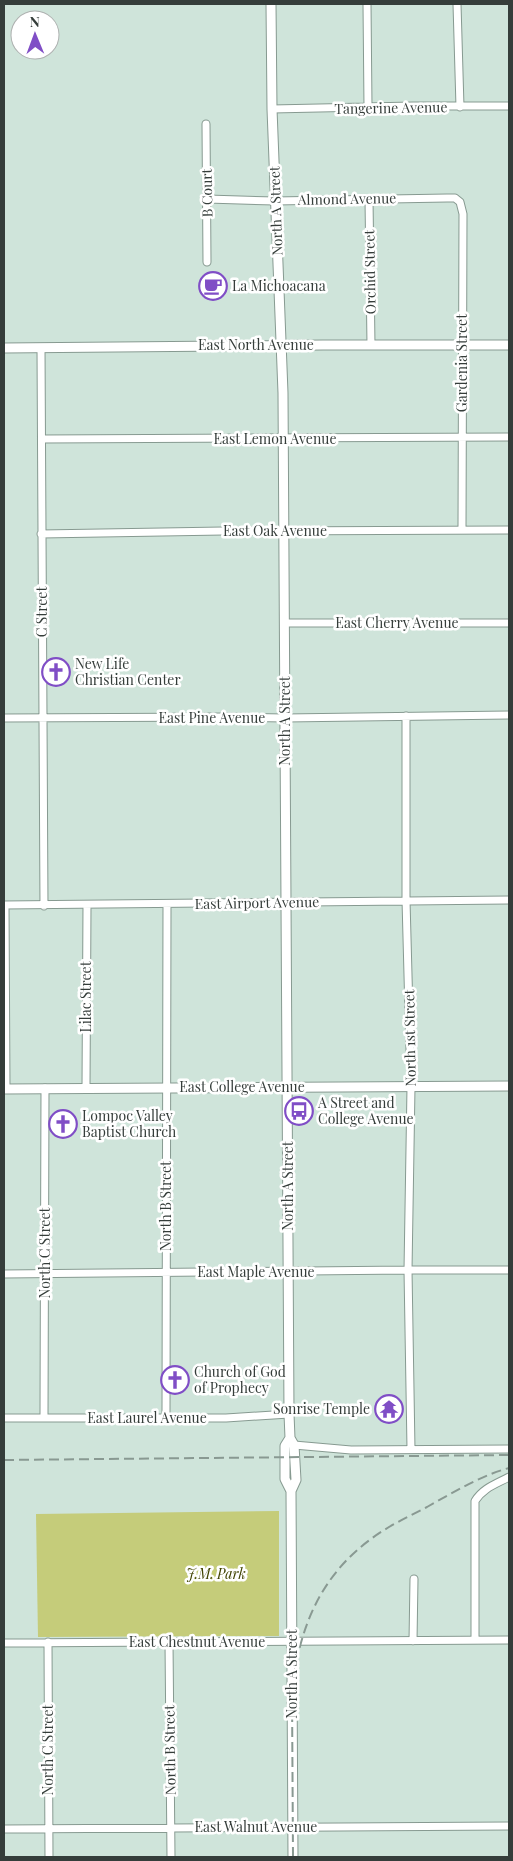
<svg xmlns="http://www.w3.org/2000/svg" width="513" height="1861" font-family="'Playfair Display',serif">
<rect width="100%" height="100%" fill="#cfe4da"/>
<path fill="#c5cc7a" d="M279,1511V1636L38,1637L36,1514Z"/>
<g fill="none" stroke-linecap="round" stroke-linejoin="round">
<defs>
<path id="minor" d="M367,4L368,107
M457,4L460,107
M272,109L413,106H509
M206,124L207,262
M207,199L275,201L447,198H455L460,202L463,214L462,529
M369,199L371,345
M41,348L44,906
M42,439L509,437
M41,534L223,531L509,530
M284,623H509
M406,716V900L411,1087L408,1270L411,1449
M4,718L226,717L285,718L509,715
M4,905L509,900
M5,905L6,1089
M86,1088L87,905
M4,1274L408,1270H509
M44,1417L45,1088
M4,1418H226L289,1414
M166,1418L167,904
M294,1445L351,1450L509,1449
M475,1640V1501C483,1488 496,1484 509,1477
M413,1641L414,1579
M48,1642L49,1857
M169,1642L171,1857
M4,1643L509,1640
M4,1829L509,1826"/>
<path id="tertiary" d="M271,4L272,109L283,393L289,1414L290,1438L294,1445L296,1480L291,1491L293,1857
M4,348L323,345H509
M4,1089L509,1086
M290,1438L285,1446V1479L291,1491"/>
</defs>
<use href="#minor" stroke="#879a91" stroke-width="9"/>
<use href="#tertiary" stroke="#879a91" stroke-width="11"/>
<use href="#minor" stroke="#fff" stroke-width="7"/>
<use href="#tertiary" stroke="#fff" stroke-width="9"/>
<path stroke="#899992" stroke-width="2" stroke-dasharray="10 5" stroke-linecap="butt" d="M4,1460L509,1455
M293,1857L292,1693C298,1631 319,1577 371,1539C388,1526 408,1517 427,1507C454,1492 480,1476 509,1468"/>
</g>
<defs>
<symbol id="cafe-ring" viewBox="-11 -11 22 22"><circle r="9.5" fill="#fff" stroke="#804ec6" stroke-width="1.5"/><path d="M-5.5-4.5H6V0H3Q3 3.5 0 3.5H-2.5Q-5.5 3.5-5.5 0ZM3-3.2v2h1.7v-2ZM-6 4.5H4V6H-6Z" fill="#804ec6"/></symbol>
<symbol id="church-ring" viewBox="-11 -11 22 22"><circle r="9.5" fill="#fff" stroke="#804ec6" stroke-width="1.5"/><path d="M-1.2-6h2.4v3.5h3.3v2.4h-3.3V6h-2.4V-.1h-3.3v-2.4h3.3Z" fill="#804ec6"/></symbol>
<symbol id="bus-ring" viewBox="-11 -11 22 22"><circle r="9.5" fill="#fff" stroke="#804ec6" stroke-width="1.5"/><path d="M-5-6H5V4H4V6H2V4H-2V6H-4V4H-5ZM-3.5-4V0h7V-4ZM-3.5 1.2v1.5H-2V1.2ZM2 1.2v1.5H3.5V1.2Z" fill="#804ec6"/></symbol>
<symbol id="temple-ring" viewBox="-11 -11 22 22"><circle r="9.5" fill="#fff" stroke="#804ec6" stroke-width="1.5"/><path d="M0-6L5-2H3V0L6.5 2.5H4V6H1.5V3h-3V6H-4V2.5H-6.5L-3 0V-2H-5Z" fill="#804ec6"/></symbol>
</defs>
<g fill-rule="evenodd">
<use href="#cafe-ring" x="197" y="270" width="32" height="32"/>
<use href="#church-ring" x="40" y="656" width="32" height="32"/>
<use href="#bus-ring" x="283" y="1095" width="32" height="32"/>
<use href="#church-ring" x="47" y="1108" width="32" height="32"/>
<use href="#church-ring" x="159" y="1364" width="32" height="32"/>
<use href="#temple-ring" x="373" y="1393" width="32" height="32"/>
</g>
<g text-anchor="middle" stroke-width="5" stroke-linejoin="round" paint-order="stroke">
<g font-size="14" fill="#353d3a" stroke="#fff">
<text transform="translate(391 108) rotate(-1)" y="5">Tangerine Avenue</text>
<text transform="translate(207 193) rotate(-91)" y="5">B Court</text>
<text transform="translate(347 199) rotate(-1)" y="5">Almond Avenue</text>
<text transform="translate(276 211) rotate(-92)" y="5">North A Street</text>
<text transform="translate(370 272) rotate(-91)" y="5">Orchid Street</text>
<text x="256" y="350">East North Avenue</text>
<text transform="translate(462 363) rotate(-90)" y="5">Gardenia Street</text>
<text x="275" y="444">East Lemon Avenue</text>
<text x="275" y="536">East Oak Avenue</text>
<text transform="translate(42 612) rotate(-90)" y="5">C Street</text>
<text x="397" y="628">East Cherry Avenue</text>
<text x="212" y="723">East Pine Avenue</text>
<text transform="translate(285 721) rotate(-90)" y="5">North A Street</text>
<text transform="translate(257 903) rotate(-1)" y="5">East Airport Avenue</text>
<text transform="translate(86 997) rotate(-90)" y="5">Lilac Street</text>
<text transform="translate(410 1038) rotate(-91)" y="5">North 1st Street</text>
<text x="242" y="1092">East College Avenue</text>
<text transform="translate(288 1186) rotate(-90)" y="5">North A Street</text>
<text transform="translate(166 1206) rotate(-90)" y="5">North B Street</text>
<text transform="translate(45 1253) rotate(-90)" y="5">North C Street</text>
<text x="256" y="1277">East Maple Avenue</text>
<text x="147" y="1423">East Laurel Avenue</text>
<text x="197" y="1647">East Chestnut Avenue</text>
<text transform="translate(292 1674) rotate(-90)" y="5">North A Street</text>
<text transform="translate(48 1750) rotate(-90)" y="5">North C Street</text>
<text transform="translate(170 1750) rotate(-91)" y="5">North B Street</text>
<text x="256" y="1832">East Walnut Avenue</text>
</g>
<g font-size="14" fill="#353d3a" stroke="#fff" text-anchor="start">
<text x="232" y="291">La Michoacana</text>
<text x="75" y="669">New Life<tspan x="75" dy="16">Christian Center</tspan></text>
<text x="318" y="1108">A Street and<tspan x="318" dy="16">College Avenue</tspan></text>
<text x="82" y="1121">Lompoc Valley<tspan x="82" dy="16">Baptist Church</tspan></text>
<text x="194" y="1377">Church of God<tspan x="194" dy="16">of Prophecy</tspan></text>
<text x="370" y="1414" text-anchor="end">Sonrise Temple</text>
</g>
<g font-size="14" font-style="italic" fill="#404300" stroke="#fff">
<text x="216" y="1579">J.M. Park</text>
</g>
</g>
<rect width="513" height="1861" fill="none" stroke="#353d3a" stroke-width="10"/>
<g transform="translate(35 35) rotate(359)"><circle r="24" fill="#ffffff" stroke="#aeb1b0"/>
<path d="M0-4L9 19L0 12L-9 19Z" fill="#804ec6"/>
<text y="-8" font-size="14" font-weight="bold" text-anchor="middle" fill="#353d3a">N</text>
</g>
</svg>
